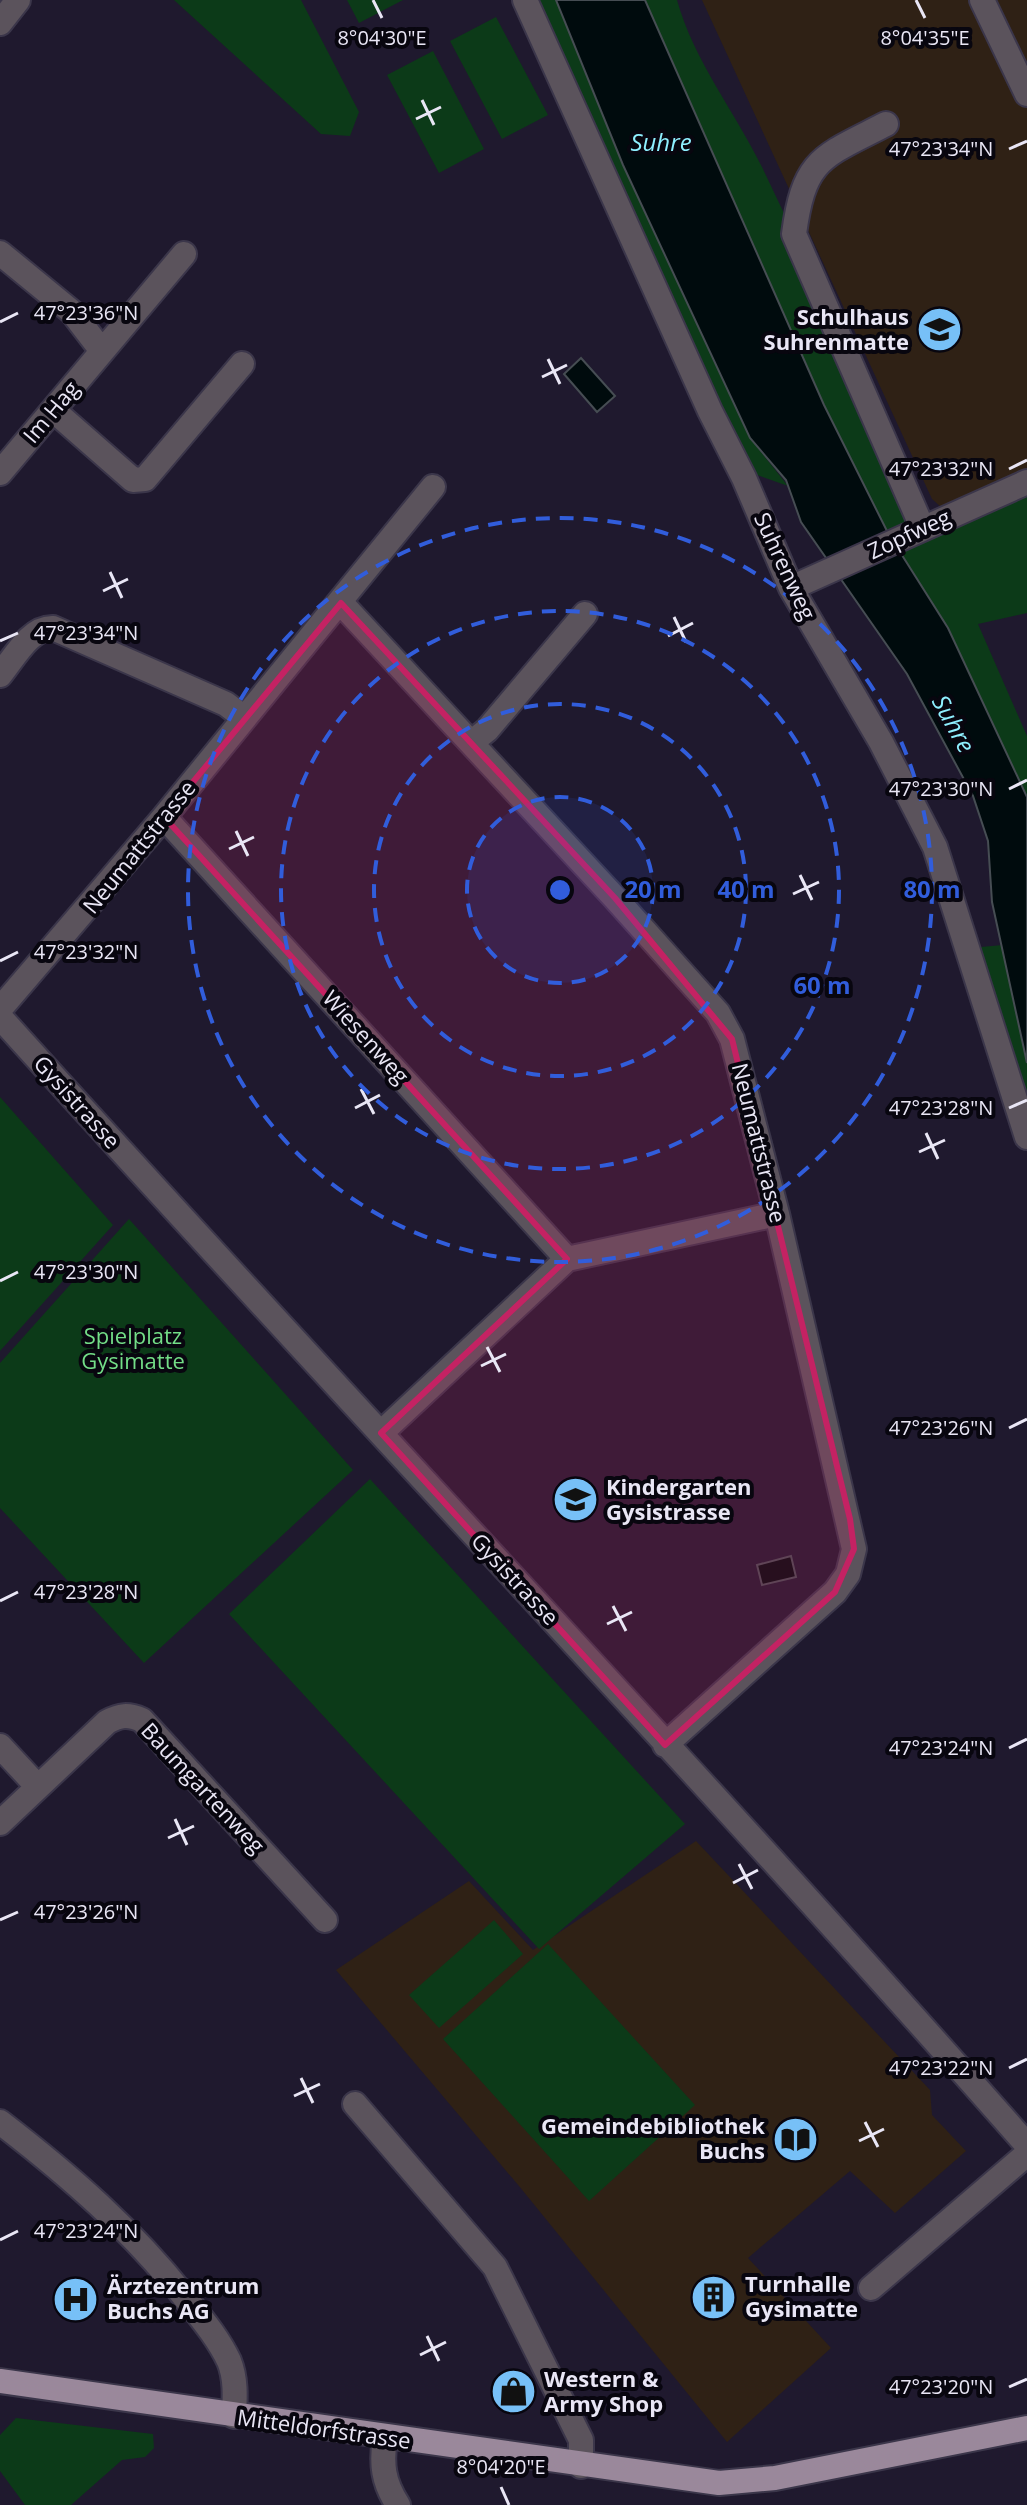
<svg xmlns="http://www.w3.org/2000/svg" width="1027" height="2505" font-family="'Open Sans',sans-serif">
<rect width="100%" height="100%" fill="#1f192e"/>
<path fill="#2f2115" d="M702,0H1027V473L955,506L941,507L932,499Z
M696,1841L930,2090L932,2115L966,2151L895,2213L850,2171L748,2258L831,2348L727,2442L519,2186L336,1970L469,1881L533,1950Z"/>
<path fill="#0c3a18" d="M174,0H301L359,112L350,136L321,134Z
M347,0H403L359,23Z
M535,0H556L623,165L750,438L788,486L749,472Z
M645,0H677C694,61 734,110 762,167C819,285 871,406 922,527L1027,482V613L978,624L1027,736V797L948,628L888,533L824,405Z
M496,17L548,115L502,139L450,41Z
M433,51L484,149L439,173L387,75Z
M1003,945L1027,1063V1107L981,947Z
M0,1097L113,1225L0,1351Z
M129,1219L353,1470L144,1663L0,1508V1363Z
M370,1479L685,1824L539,1949L229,1614Z
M494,1920L523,1954L439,2028L409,1995Z
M548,1944L695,2105L589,2201L443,2039Z
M16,2418L153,2434L154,2448L145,2457L122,2460L71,2505H25L0,2471V2435Z"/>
<path fill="#000b0d" stroke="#464d53" stroke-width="2" d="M556,0H645L824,405L888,533L948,628L1027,797V1063L992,902L988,841L973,796L907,674L801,522L786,480L750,438L623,165Z
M581,358L615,396L597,412L564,374Z
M791,1556L796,1577L762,1585L757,1565Z"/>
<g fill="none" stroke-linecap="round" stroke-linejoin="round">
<defs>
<path id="minor" d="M525,0L710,411L744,478L791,588L881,742L935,847L1027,1137
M982,0L1027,94
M0,23L18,0
M886,124C822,157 804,158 794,234L922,527
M0,253L72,312L102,351
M53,410L133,480L145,479L242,364
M0,473L184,254
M791,588L1027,482
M341,603L615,898L718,1013L732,1039L777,1214L854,1549L848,1574L835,1592L665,1745
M0,675C14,658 30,627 53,628L226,704L243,717
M472,742L487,730L585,614
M164,817L567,1259
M0,1009L164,817L433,487
M0,1017C340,1395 692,1763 1027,2145
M381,1433L567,1259L777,1214
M0,1746L38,1787
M0,1823L107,1722C120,1715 128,1714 142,1720L325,1920
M355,2104L495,2267L581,2440V2466
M0,2122C69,2175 133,2231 187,2300C202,2319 218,2338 229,2361C236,2378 235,2397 234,2416
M871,2288L1027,2154
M385,2437C381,2464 383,2482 398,2505"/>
<path id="major" d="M0,2381L719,2483L775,2478L1027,2428"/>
</defs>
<use href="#minor" stroke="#3b364a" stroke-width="28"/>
<use href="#major" stroke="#3b364a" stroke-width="28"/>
<use href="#minor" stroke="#5b535c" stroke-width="24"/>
<use href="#major" stroke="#9a889b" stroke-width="24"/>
</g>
<path fill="#c42263" fill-opacity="0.2" stroke="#c42263" stroke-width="6" stroke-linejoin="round" d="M341,603L615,898L732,1039L850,1519L854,1549L835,1592L665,1745L381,1433L567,1259L164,817Z"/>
<path fill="none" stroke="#e9e6f5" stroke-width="3" d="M373,0L382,18M916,0L925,18M422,100L434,125M416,119L441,107M1009,149L1027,141M0,322L18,313M548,359L560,384M542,377L567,365M1009,469L1027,460M110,572L122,598M103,591L128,579M674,617L686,642M668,636L693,623M0,641L18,633M1009,789L1027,780M236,831L248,856M229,849L254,837M800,875L812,900M793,894L819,882M0,961L18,952M361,1089L374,1114M355,1108L380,1095M1009,1108L1027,1100M926,1133L938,1159M919,1152L945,1140M0,1281L18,1272M487,1347L500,1372M481,1366L506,1354M1009,1428L1027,1419M0,1601L18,1592M613,1606L626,1631M607,1624L632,1612M1009,1748L1027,1739M175,1819L187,1845M168,1838L194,1826M739,1864L752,1889M733,1883L758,1870M0,1920L18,1912M1009,2068L1027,2059M301,2078L313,2103M294,2096L320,2084M865,2122L878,2147M859,2141L884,2129M0,2240L18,2231M427,2336L439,2361M420,2355L446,2342M1009,2387L1027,2379M501,2487L509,2505"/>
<circle cx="560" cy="890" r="93" fill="#315ddb" fill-opacity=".12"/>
<g fill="none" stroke="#315ddb" stroke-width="4" stroke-dasharray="14 10">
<circle cx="560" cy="890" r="93"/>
<circle cx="560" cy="890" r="186"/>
<circle cx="560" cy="890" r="279"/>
<circle cx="560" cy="890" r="372"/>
</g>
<defs>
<symbol id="school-disc" viewBox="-11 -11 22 22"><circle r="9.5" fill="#77c0f7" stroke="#08060f"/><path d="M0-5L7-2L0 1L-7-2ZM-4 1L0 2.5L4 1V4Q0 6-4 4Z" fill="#111"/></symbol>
<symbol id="library-disc" viewBox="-11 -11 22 22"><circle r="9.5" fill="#77c0f7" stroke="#08060f"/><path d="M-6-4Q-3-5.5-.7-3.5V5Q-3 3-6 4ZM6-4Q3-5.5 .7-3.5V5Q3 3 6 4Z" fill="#111"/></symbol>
<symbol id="building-disc" viewBox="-11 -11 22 22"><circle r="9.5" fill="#77c0f7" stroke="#08060f"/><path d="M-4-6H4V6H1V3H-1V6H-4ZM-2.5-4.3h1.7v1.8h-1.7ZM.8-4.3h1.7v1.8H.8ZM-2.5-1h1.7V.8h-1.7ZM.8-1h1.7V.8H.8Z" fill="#111"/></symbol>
<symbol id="hospital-disc" viewBox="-11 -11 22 22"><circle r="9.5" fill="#77c0f7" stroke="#08060f"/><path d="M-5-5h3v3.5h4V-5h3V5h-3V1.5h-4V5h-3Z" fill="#111"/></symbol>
<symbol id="shop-disc" viewBox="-11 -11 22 22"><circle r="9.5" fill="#77c0f7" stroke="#08060f"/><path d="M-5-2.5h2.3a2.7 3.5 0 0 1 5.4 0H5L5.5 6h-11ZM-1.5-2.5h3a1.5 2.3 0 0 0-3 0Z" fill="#111"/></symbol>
</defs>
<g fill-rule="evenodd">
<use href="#school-disc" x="914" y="304" width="51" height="51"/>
<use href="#school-disc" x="550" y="1474" width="51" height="51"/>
<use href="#library-disc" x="770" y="2114" width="51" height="51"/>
<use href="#building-disc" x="688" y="2272" width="51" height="51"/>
<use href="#hospital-disc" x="50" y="2274" width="51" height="51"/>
<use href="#shop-disc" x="488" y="2366" width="51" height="51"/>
</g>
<g text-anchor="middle" stroke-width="8" stroke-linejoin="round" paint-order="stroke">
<g font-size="22" font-weight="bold" fill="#e9e6f5" stroke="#08060f" text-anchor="start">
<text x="909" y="325" text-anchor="end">Schulhaus<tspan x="909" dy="25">Suhrenmatte</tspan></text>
<text x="606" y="1495">Kindergarten<tspan x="606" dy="25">Gysistrasse</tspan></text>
<text x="765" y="2134" text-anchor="end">Gemeindebibliothek<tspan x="765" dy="25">Buchs</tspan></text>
<text x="745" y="2292">Turnhalle<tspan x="745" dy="25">Gysimatte</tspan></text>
<text x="107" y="2294">Ärztezentrum<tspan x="107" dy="25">Buchs AG</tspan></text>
<text x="544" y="2387">Western &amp;<tspan x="544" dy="25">Army Shop</tspan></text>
</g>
<g font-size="22" fill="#e9e6f5" stroke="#08060f">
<text transform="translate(51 412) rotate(-50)" y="8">Im Hag</text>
<text transform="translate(909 534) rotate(-25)" y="8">Zopfweg</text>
<text transform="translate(785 566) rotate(65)" y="8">Suhrenweg</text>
<text transform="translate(139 847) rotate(-51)" y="8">Neumattstrasse</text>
<text transform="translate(366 1037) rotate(48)" y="8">Wiesenweg</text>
<text transform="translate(77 1102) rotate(48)" y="8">Gysistrasse</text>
<text transform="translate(759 1143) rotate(76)" y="8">Neumattstrasse</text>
<text transform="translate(515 1579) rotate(47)" y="8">Gysistrasse</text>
<text transform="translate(203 1788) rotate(47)" y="8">Baumgartenweg</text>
<text transform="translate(324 2429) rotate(8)" y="8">Mitteldorfstrasse</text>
</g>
<g font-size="22" fill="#73dd87" stroke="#08060f">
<text x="133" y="1344">Spielplatz<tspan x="133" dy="25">Gysimatte</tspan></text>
</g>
<g font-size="24" font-style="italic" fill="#8ff0ff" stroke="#08060f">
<text x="661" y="151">Suhre</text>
<text transform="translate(953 724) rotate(61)" y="8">Suhre</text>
</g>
</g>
<g font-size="20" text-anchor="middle" fill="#e9e6f5" stroke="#08060f" stroke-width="8" stroke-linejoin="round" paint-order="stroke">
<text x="382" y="45">8°04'30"E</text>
<text x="925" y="45">8°04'35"E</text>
<text x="941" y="156">47°23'34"N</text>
<text x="86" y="320">47°23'36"N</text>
<text x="941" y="476">47°23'32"N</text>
<text x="86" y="640">47°23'34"N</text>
<text x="941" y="796">47°23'30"N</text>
<text x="86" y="959">47°23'32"N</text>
<text x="941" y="1115">47°23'28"N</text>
<text x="86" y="1279">47°23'30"N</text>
<text x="941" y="1435">47°23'26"N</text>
<text x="86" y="1599">47°23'28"N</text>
<text x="941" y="1755">47°23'24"N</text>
<text x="86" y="1919">47°23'26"N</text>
<text x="941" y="2075">47°23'22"N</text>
<text x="86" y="2238">47°23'24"N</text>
<text x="941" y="2394">47°23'20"N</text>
<text x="501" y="2474">8°04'20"E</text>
</g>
<circle cx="560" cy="890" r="12" fill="#315ddb" stroke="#08060f" stroke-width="4"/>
<g font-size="24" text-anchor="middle" font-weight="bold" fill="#315ddb" stroke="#08060f" stroke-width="8" stroke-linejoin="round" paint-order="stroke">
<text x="653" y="898">20 m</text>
<text x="746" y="898">40 m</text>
<text x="932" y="898">80 m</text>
<text x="822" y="994">60 m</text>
</g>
</svg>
